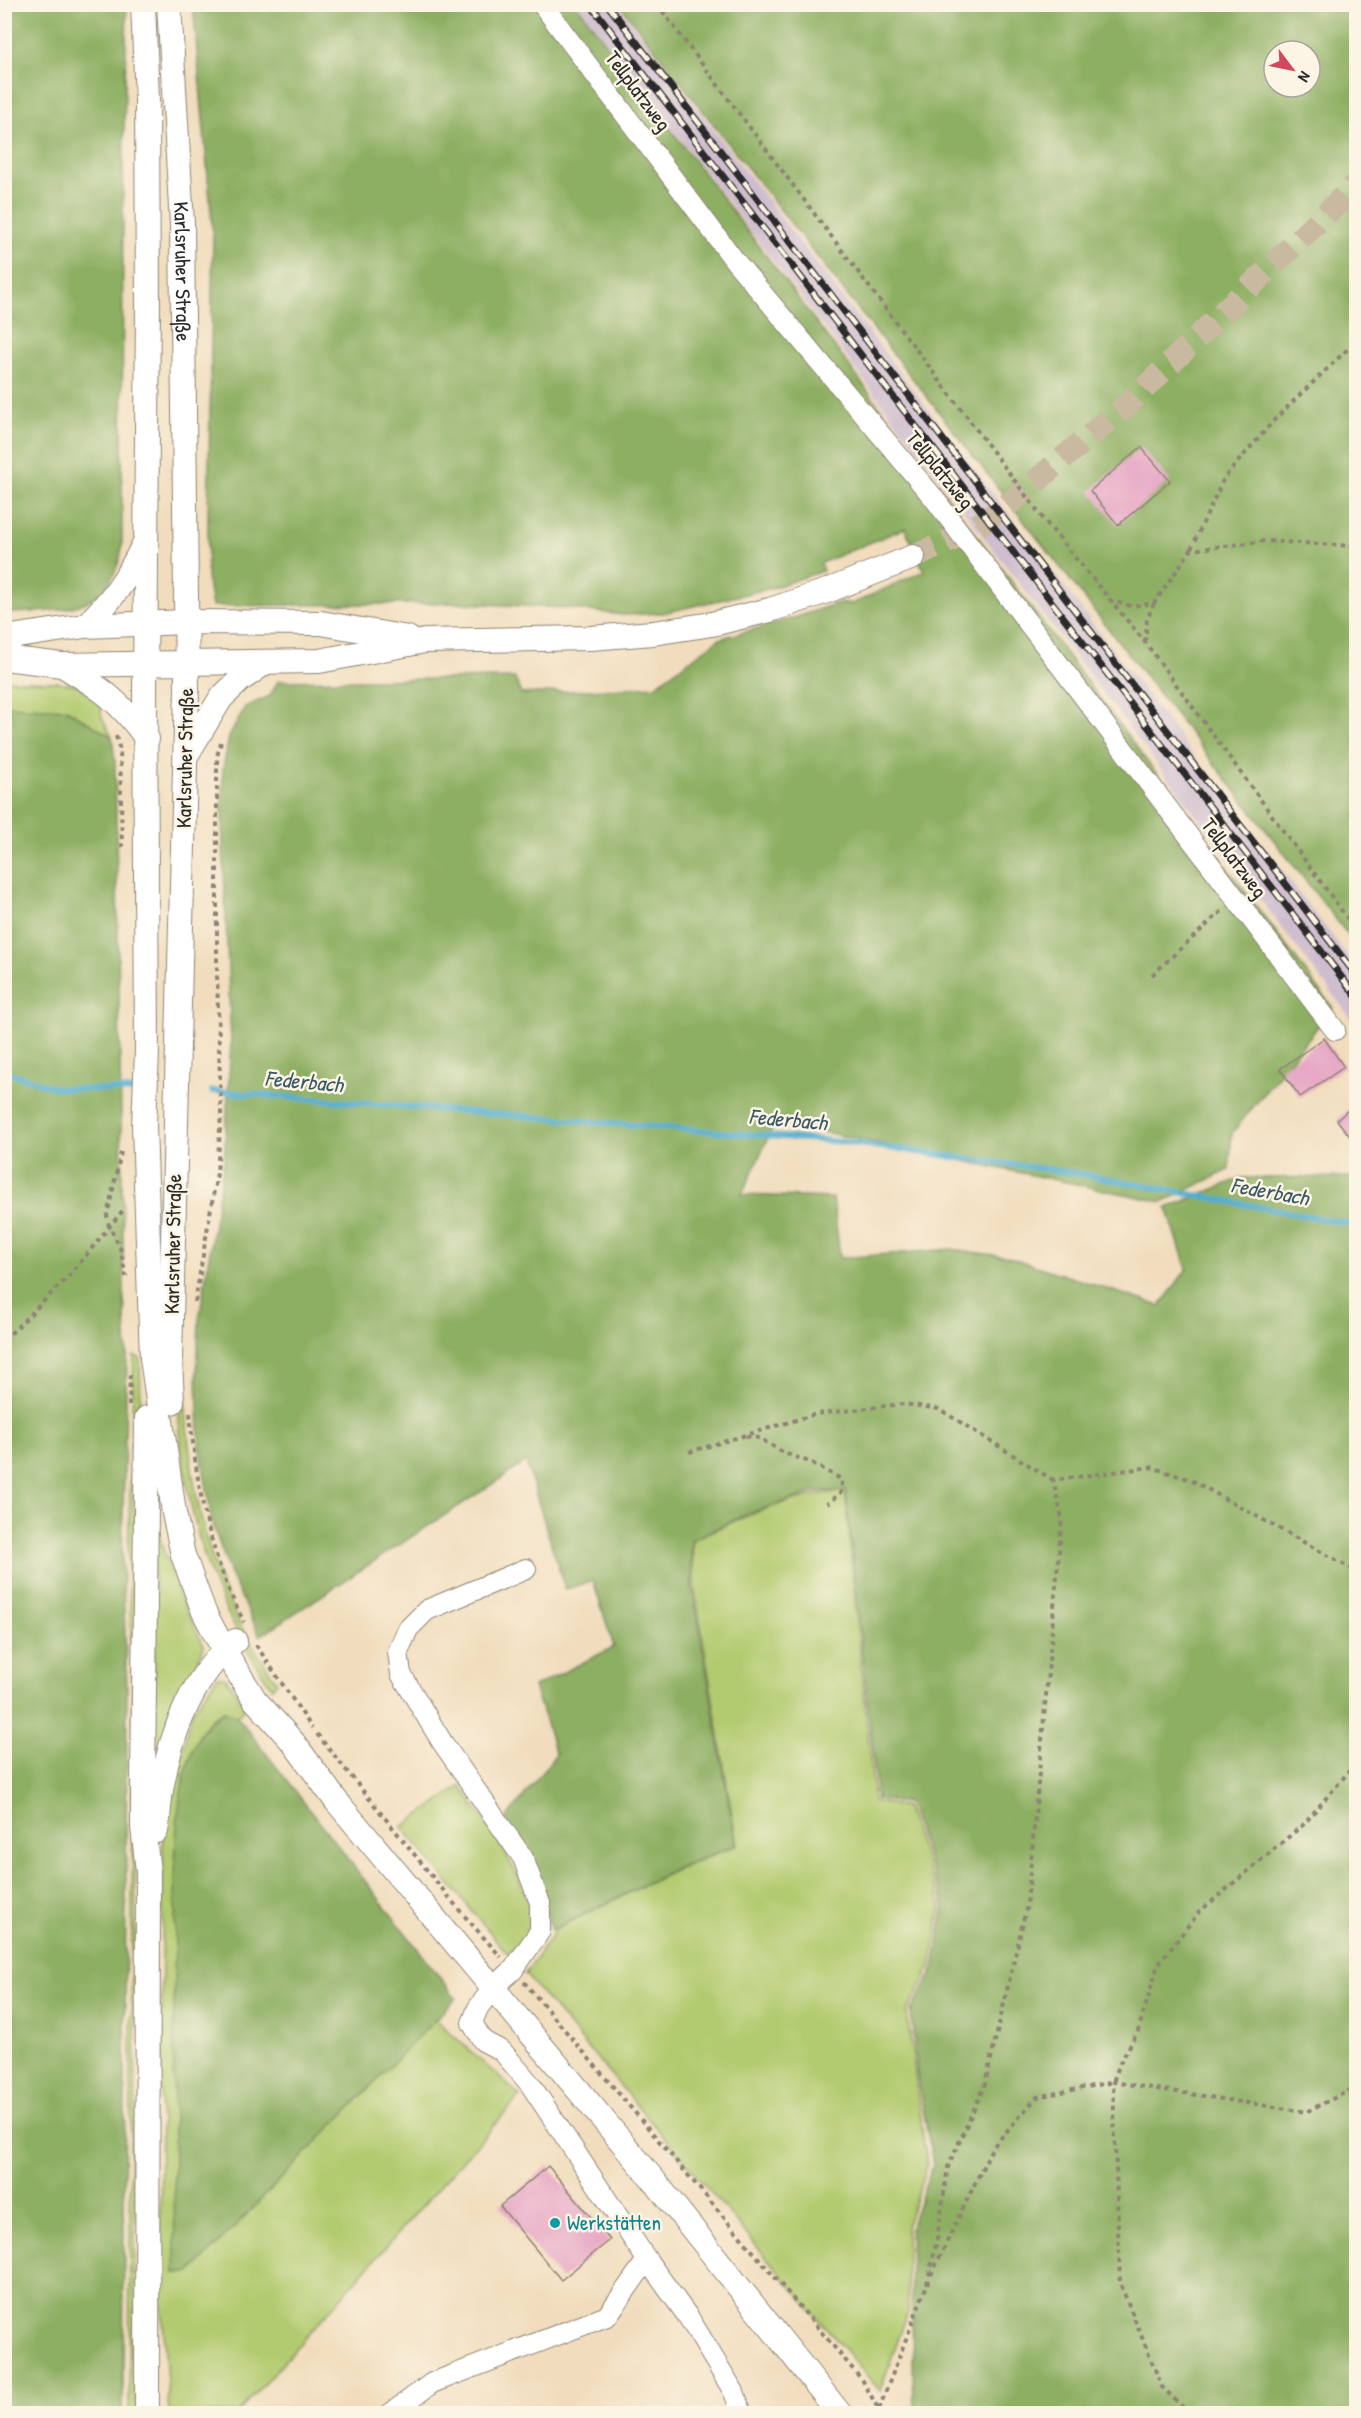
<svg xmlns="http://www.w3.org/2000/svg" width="1361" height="2418" font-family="'Patrick Hand',sans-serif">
<rect width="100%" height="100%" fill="#fcf5e5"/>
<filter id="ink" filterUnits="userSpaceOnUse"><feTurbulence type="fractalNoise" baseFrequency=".0167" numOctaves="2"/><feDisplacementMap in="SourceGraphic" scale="12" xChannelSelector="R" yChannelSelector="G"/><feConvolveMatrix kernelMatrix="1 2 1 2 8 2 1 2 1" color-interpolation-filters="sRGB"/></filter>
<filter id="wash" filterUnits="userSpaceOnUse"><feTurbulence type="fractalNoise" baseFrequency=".008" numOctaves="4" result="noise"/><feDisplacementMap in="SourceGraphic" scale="24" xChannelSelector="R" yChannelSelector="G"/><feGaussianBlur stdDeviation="1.35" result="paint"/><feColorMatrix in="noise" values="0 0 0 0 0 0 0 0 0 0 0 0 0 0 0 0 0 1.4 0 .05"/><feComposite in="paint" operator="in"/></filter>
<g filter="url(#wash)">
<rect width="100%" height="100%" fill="#f1ddbd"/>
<path fill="#cfbdcf" d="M578,5H618L1356,967V1025Z"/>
<path fill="#b2cb70" stroke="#6e7b4e" stroke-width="1.5" d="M4,680L57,682L76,685L103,699L101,715L112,737L66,709L5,706Z
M134,1356L140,1358L141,1419L138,1463L133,1500L136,1515L135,2413L129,2414L133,1690L128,1554Z
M184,1358C185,1449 197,1543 240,1624C251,1644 264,1663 277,1682L272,1688C250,1656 231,1623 216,1588C188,1518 176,1435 177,1360Z
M845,1491L874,1801L906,1807L941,1904L931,1967L907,2012L927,2166L906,2227L908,2312L880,2391L525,1974L557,1928L680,1868L737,1845L694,1584L692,1540C741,1518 790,1495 845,1491Z
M154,1516L164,1552L181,1599L204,1646L180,1702L154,1776Z
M217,1677H225L246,1706L237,1716L224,1711L211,1718L199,1735L175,2273H190L435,2019L520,2096L238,2413H169L160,2275L163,1827L192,1712Z
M461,1786C481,1816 544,1898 527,1934C524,1941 513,1948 508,1954L402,1827Z"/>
<path fill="#8daf62" stroke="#5c6d46" stroke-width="1.5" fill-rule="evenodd" d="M4,5H127L123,173L122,547C112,614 61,611 5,613Z
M193,5H577L1333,1008L1232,1133L1229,1170L1162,1202L775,1122L742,1195L833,1198L840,1258L951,1249L1008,1257L1160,1306L1187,1269L1167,1208L1241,1178L1356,1177V2413H914L910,2227L933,2165L917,2074L911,2011L934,1969L944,1904L908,1803L877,1799L846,1490L814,1492L747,1514L691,1540L692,1584L736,1845L680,1867L552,1930L528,1857L506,1819L556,1754L534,1687L614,1647L593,1581L565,1589L526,1462L260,1636L230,1574L212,1522L199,1439L197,1375L199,1320L224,1160L231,1043L222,820L223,768L229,737L245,707L270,696L278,681L515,678L521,694L655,686L719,639L797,617L840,602L852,604L924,571L905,528L821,563L823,571L772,588L663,613L623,615L567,608L461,603L212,606L207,577L213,235Z
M620,5H1356V945ZM1274,51H1310V87H1274Z
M4,706L66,709L112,737L115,762L124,1295L127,1355L122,1554L127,1690L123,2413H5Z
M224,1711L237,1716L456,1998L190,2273H175C174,2161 172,2049 175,1937C176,1885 172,1829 184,1778C191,1752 199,1724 224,1711Z"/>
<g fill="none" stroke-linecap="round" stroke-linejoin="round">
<path stroke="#51adcf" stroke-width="6" d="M4,1071L55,1088L138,1091
M212,1091L844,1142L1082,1174L1356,1225"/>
</g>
<g id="blocks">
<path fill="#e6a4c4" d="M1141,447L1170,481L1118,525L1090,491Z
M1324,1038L1344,1067L1300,1097L1280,1069Z
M1356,1103V1144L1337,1120Z
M548,2166L610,2240L561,2280L500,2206Z"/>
</g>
</g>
<g filter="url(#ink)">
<use href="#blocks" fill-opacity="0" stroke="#8e8474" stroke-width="1.5"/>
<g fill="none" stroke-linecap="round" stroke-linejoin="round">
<path stroke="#c9b9a0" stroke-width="24" stroke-dasharray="24 12" stroke-linecap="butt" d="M913,557L967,533L1006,506L1128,404L1356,185"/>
<defs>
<path id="minor" d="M542,4L735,261L933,497L1335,1030
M526,1569L427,1610L408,1629L398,1652L401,1674L442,1742L523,1858L540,1903V1931L513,1970L493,1988L478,2008L472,2023L483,2041L502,2051L530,2084L647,2260L689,2318L734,2392L742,2414
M390,2414L432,2383L607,2316L647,2260"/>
<g id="major">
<path d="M143,4L147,100L148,304L145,689L147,1051L144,1126L152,1358L174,1513L183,1555L204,1612L224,1650L255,1700L293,1742L337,1802L652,2178L840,2414"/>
<path id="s1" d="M169,4L182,224L187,688L170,1359L172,1402"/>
<path d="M85,626C111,602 129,576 144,544"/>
<path d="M4,638L85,626L186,622L321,623L408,638"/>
<path d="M4,658L62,665L319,661L425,641L591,638L653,633L712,624L770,610L827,591L913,557"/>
<path d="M62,665C101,688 120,701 147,739"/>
<path d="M187,754L221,698L240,680L266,662"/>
<path d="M147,1418L143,1782V1827L148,1872L147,2414"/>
<path d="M156,1831C159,1816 159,1800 162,1785C171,1733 193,1675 235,1641"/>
</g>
</defs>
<use href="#minor" stroke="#8e8474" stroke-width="22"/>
<use href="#major" stroke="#8e8474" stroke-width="26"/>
<path stroke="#8e8474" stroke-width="4" stroke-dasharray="4.5 4.5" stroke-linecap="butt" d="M657,4L1045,521L1145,642L1356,930
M1191,549L1224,478L1276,418L1356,341
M1109,600L1131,606L1154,603L1191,550L1265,541L1356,546
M1145,642L1147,620L1154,603
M116,736L120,751L122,847
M1152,975L1222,911
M121,1152L107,1216L109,1226L120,1247L126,1277
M195,1302L217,1173L221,1114L217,974V756L221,742
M4,1340L68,1277L125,1208
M129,1406L130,1371
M190,1413C196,1486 210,1557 244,1622
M746,1436L759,1438L784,1453L812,1463L841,1479L843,1490L827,1504
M689,1452L816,1414L904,1404L939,1409L1053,1480
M256,1645L312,1728
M317,1734L461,1912L501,1957
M524,1982L863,2381L881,2414
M931,2275L992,2148L1037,2097L1113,2082L1120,2063L1138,2031L1158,1965L1199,1912L1304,1824L1356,1763
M927,2284L936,2245L948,2167L985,2084L1027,1905L1062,1519L1053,1480L1151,1467L1191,1480L1356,1571
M879,2409L928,2282
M1190,2414L1162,2387L1120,2283L1113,2082L1306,2112L1356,2087"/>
<use href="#minor" stroke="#fff" stroke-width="20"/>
<use href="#major" stroke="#fff" stroke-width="24"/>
<defs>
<path id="rail" d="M590,4L1356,996
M607,4L1356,975"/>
</defs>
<use href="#rail" stroke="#2b2b2b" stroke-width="7"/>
<use href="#rail" stroke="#fcf5e5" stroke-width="4.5" stroke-dasharray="14" stroke-linecap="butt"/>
</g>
</g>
<circle fill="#0f9aa8" stroke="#fcf5e5" stroke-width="2" cx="555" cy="2223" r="6"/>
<g text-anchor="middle" stroke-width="5" stroke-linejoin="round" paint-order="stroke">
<g font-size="21" fill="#2b2b2b" stroke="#fcf5e5">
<text transform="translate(638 91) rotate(53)" y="7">Tellplatzweg</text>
<text dy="7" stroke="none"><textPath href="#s1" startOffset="268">Karlsruher Straße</textPath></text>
<text transform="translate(940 470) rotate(51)" y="7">Tellplatzweg</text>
<text transform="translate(185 758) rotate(-89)" y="7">Karlsruher Straße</text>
<text transform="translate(1234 858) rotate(53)" y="7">Tellplatzweg</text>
<text transform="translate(173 1244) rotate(-89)" y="7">Karlsruher Straße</text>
</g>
<g font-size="21" fill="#0d838f" stroke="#fcf5e5" text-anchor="start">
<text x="567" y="2230">Werkstätten</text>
</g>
<g font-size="22" font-style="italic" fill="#385864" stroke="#fcf5e5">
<text transform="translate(304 1081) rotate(5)" y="8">Federbach</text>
<text transform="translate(788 1119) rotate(5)" y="8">Federbach</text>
<text transform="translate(1270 1191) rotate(10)" y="8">Federbach</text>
</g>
</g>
<rect width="1361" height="2418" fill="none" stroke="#fcf5e5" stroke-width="24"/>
<g transform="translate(1292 69) rotate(122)"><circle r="28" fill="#fcf5e5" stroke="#a8a49b" stroke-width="1.5"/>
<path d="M0-4.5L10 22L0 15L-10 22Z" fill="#d1495b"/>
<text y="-9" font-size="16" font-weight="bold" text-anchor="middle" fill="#2b2b2b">N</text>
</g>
</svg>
